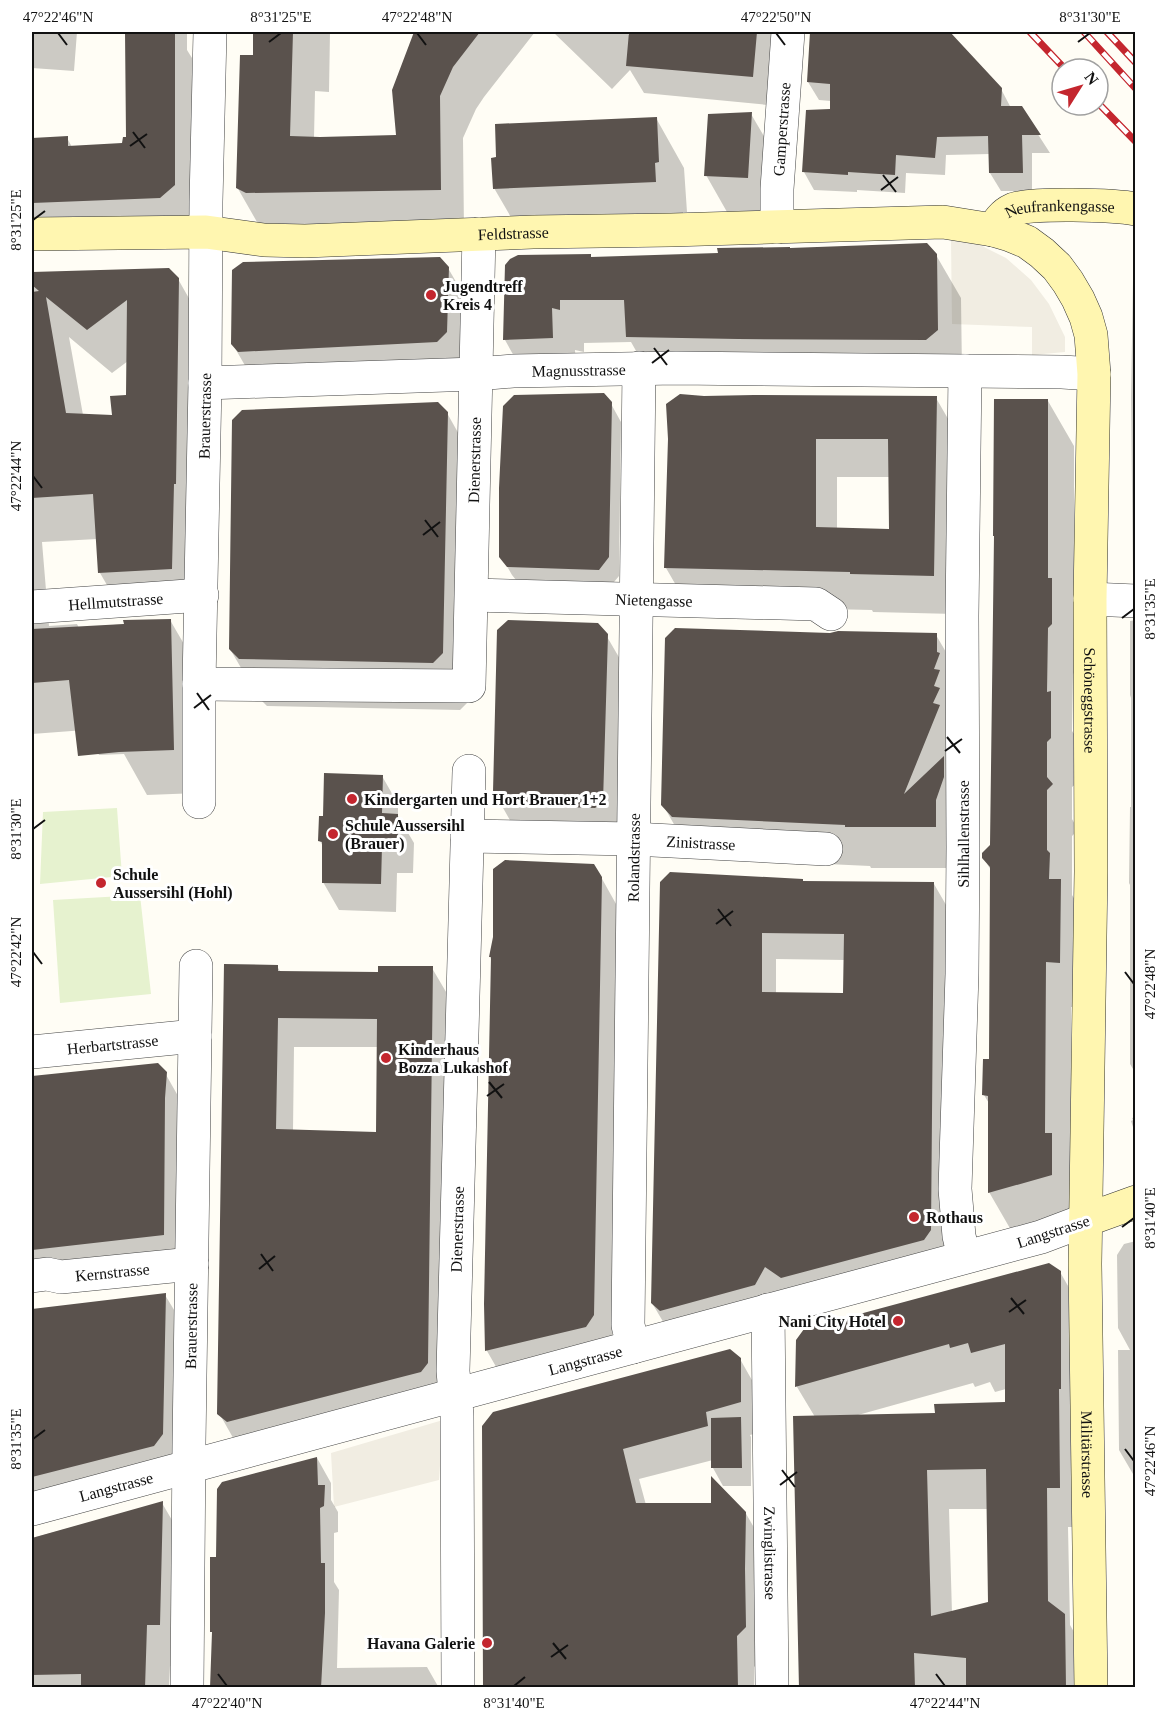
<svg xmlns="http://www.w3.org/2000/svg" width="1167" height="1719" font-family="'Times New Roman',serif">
<rect width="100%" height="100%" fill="#fffdf5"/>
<path fill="#e6f2cf" d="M117,808L122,876L40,884L43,812Z
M140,895L151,994L60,1003L53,900Z"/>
<path fill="#f1ede2" d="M951,239L974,242L1006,258L1031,280L1049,304L1065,337V352L1032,355V327L952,324Z
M443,1420L439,1480L334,1507L331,1453Z"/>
<path fill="#0003" fill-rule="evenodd" d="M32,32H77L74,71L32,68Z
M127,32H187V50L192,58V216L32,233V139L67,138L72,147L124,145L127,138Z
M255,32H330L329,92L315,91L314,138L398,136L412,41L420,32H535L484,97L476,109L463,138L464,231L261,229L237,187L255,57Z
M553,32H627L630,37L631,32H633L640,38L641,32H774L768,105L644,93L630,70L612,89Z
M812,32H931L949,33L1001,89L1011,108H1021L1050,153H1032V191H1001L990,173V154L946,155L945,175L906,173L905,193L857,190V192L814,190L804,172L831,111V101L819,100L808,82Z
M751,114L772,150L768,214L727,212L706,175Z
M656,118L684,168L687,212H683L684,231L523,238L494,188Z
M936,255L961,298L962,373L652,379L631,342L584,343V352L575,350L577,380L529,383L505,340L507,266L592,258Z
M448,268L474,313L472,376L258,388L232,343Z
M168,270L178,279L203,323L197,612L125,616L100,573L97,539L42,542L49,626L77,624L79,628L170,620L195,663L198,793L147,795L124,754L99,755L85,730L32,734V274ZM69,337L112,373L128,361V396L114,417L83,415Z
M1136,277V584L1133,579L1131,397L1133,279Z
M703,397L936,398L958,436L955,614L873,612L872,610L688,606L666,568L669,439ZM837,477H890V531L837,529Z
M1048,401L1074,446V618L1077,625V670L1073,674L1072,731L1077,738L1076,784L1072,787V819L1078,830L1072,836V895L1075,900L1085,1007H1071V1168L1077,1221L1015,1237L989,1192L990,1105L984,1095L990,1061L992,872L983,857L992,846Z
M610,402L621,422L619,576L609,588L520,585L512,575L501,556Z
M447,413L474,461L469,701L460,710L267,706L258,697L230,649Z
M1136,620V1074L1130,1064V885L1129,883L1130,807H1131V698L1130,695V621Z
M831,634L936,635L960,676L959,868H871L870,866L697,858L687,847L663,805Z
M606,635L627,671L623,839L515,829L494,792Z
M382,776L398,804V816L414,843L413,873H397L396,912L339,910L323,882L324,848L320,841L324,817Z
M601,877L620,911L612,1348L506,1384L487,1351L485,1303L492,961L490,957Z
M661,882L934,884L949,910L946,1257L668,1330L652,1303ZM776,959L845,960V995L776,994Z
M277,966L281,973L379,974L432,968L449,997L437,1401L236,1443L219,1413ZM294,1047H378V1133L293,1131Z
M158,1064L165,1073L186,1110L184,1271L32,1288V1078Z
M1136,1117V1136L1131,1121L1133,1120L1132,1118Z
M1136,1241V1485L1133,1481V1474L1119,1450L1118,1350H1130L1118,1328L1117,1255L1124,1244Z
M1060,1272L1083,1312L1082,1527H1068L1070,1625L1087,1655L1088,1688H801L815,1417L797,1387V1340ZM990,1382L995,1392L1006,1389V1404L936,1415H858L973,1383L975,1387ZM949,1509H988L990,1603L952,1613Z
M165,1295L182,1323L179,1464L32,1511V1310Z
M740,1359L757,1389L758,1433L750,1435L751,1437V1486H723L713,1468V1460L639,1479L646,1505L745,1512L763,1543V1658L754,1667V1688H485L483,1426Z
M317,1458L331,1483V1500L338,1512V1532L334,1533V1582L339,1590L337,1668L427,1667L439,1688H212L217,1558Z
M1133,1487H1136V1638Z
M162,1503L186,1544L183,1666H170L169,1688H32V1538Z"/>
<path fill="#5a524d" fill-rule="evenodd" d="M125,32H175V185L160,198L32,203V138L68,136V146L122,143L123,137H126Z
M253,32H293L290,136L320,137L396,135L392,90L414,32H480L453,67L440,96L441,190L246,193L236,188L240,55H253Z
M629,32H757L753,77L626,66Z
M810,32H950L1002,88L1001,106H1022L1041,135H1022L1023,173H989L988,136L937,137L935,158L896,155L895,175L848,172V175L802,172L806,110L830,109V84L807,82Z
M752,112L748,178L704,176L708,114Z
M657,117L659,162L655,163L656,182L493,189L491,158L496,157L495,124Z
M927,243L937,254L938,330L926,340L738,339L626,337L624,300H560V310L552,308L553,338L503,340L505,265L510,259L518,255L591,254V257L718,253L717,248L790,247V248Z
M440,257L449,267L447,332L437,342L238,352L231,344L232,270L243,262Z
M169,268L179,278L176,484H174L172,569L98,573L93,494L32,498V292L39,291L32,285V272ZM46,297L87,330L127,300L126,395L110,396L112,415L66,413Z
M604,393L612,402L609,557L599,570L507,567L499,557V488L503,406L514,395Z
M680,394L704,396L754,395L937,396L934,576L850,574V572L664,568L668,439L666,404ZM816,439H888L889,529L816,527Z
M994,399H1048V578H1052V624L1048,628L1047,692L1051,691V738L1047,742V777L1053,784L1047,790V850L1050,853L1049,879H1061L1060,963L1046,962L1045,1133H1052V1175L988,1193V1096L982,1095L983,1059H989L990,867L982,858V853L990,845L994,536H993Z
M438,402L448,412L443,653L433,663L239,659L229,649L232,420L242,410Z
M171,619L174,750L119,752L78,756L69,680L32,683V629L124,624L123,620Z
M508,620L598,623L608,634L603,802L595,808L502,805L493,792L497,630Z
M675,628L830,633L838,631L937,633V652L940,653L934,669L940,670L934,686L940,688L933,703L940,705L904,794L944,756V777L936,800V827H845V825L672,817L661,805L665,638Z
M324,773L383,775L382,813L398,814V846H382L381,884L322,883V842L318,841L319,816H323Z
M505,860L594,864L602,877L594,1315L586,1327L485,1351L484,1304L491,957H489L493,937V869Z
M670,872L803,879V881L934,882L931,1230L924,1240L781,1278L765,1267L755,1285L660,1311L651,1303L660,882ZM762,933L844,934L843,993L762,992Z
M224,964L278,965V971L378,972V966H433L428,1363L421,1372L227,1422L217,1414ZM278,1018L377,1019L376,1132L276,1129Z
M158,1063L167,1072L165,1098L164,1235L32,1250V1076Z
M1049,1263L1061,1271V1389H1059L1060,1488H1047L1048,1601L1065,1614L1066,1688H966V1658L914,1653L915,1688H799L793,1416L935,1413L934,1404L1005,1402V1344L971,1353L968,1343L950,1348L949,1344L795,1387L796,1340L804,1329ZM986,1469L988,1602L931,1616L927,1470Z
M166,1293L163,1434L154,1446L32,1477V1309Z
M730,1349L741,1358V1402L706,1412L708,1426L623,1449L636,1503H711V1476L746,1512L745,1569L746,1627L737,1636L738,1688H483L482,1426L493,1412Z
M741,1417L742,1468H711V1418Z
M317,1457L318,1485H325L324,1506L320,1508L321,1563H325V1613L321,1688H210L212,1632H210V1557H216L217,1489L222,1482Z
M163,1501L160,1625H147L145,1688H81V1674L32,1675V1538Z"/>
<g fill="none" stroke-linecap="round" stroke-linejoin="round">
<defs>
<g id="street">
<path id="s1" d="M777,227V189L788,32"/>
<path id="s2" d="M205,383L476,374L513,371L676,368L1062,372L1094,374"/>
<path id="s3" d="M472,595L816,604L831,614"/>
<path d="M1090,599L1136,601"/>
<path id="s4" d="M32,607L202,595"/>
<path id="s5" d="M199,684L469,686L479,234"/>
<path id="s6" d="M199,802V684L205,383L206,202L210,32"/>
<path id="s7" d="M467,836L633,839L826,849"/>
<path id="s8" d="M32,1052L195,1036"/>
<path id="s9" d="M964,1257L959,1236L955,1189L962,974L963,847L962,616L965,371"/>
<path id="s10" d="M32,1276L47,1274L61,1277L192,1264"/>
<path id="s11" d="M768,1310L772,1688"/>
<path id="s12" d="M633,1347L628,1325L639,368"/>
<path id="s13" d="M32,1509L1041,1237L1086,1220"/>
<path id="s14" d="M187,1688L189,1444L196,966"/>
<path id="s15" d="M458,1688L457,1415L453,1371L469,771"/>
</g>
<g id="secondary">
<path id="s16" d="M993,230C998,222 1003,214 1012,210C1029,202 1116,205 1136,209"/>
<path id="s17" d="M32,234L206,232L264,240L305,241L533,232L671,230L943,222L993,230L1010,235L1027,242L1042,253L1057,267L1068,282L1078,299L1086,317L1091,335L1094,374L1090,599L1091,871L1085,1264L1091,1688"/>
<path d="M1086,1220L1136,1202"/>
</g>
</defs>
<use href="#street" stroke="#444" stroke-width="34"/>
<use href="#secondary" stroke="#333" stroke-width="34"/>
<use href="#street" stroke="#fff" stroke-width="33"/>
<use href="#secondary" stroke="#fff6b0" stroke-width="33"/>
<defs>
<path id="rail" d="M1030,32L1065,69
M1084,32L1136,89
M1107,32L1136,63
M1098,103L1136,142"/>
</defs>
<use href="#rail" stroke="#c4262e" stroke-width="7"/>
<use href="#rail" stroke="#fff" stroke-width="4.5" stroke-dasharray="14" stroke-linecap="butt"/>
</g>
<path fill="none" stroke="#111" stroke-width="2" d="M58,33L67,45M417,33L426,45M776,33L785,45M269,42L281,33M1078,42L1090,33M133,132L145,148M130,146L147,134M883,175L896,192M881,190L898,177M33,220L45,211M654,348L667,365M652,363L669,350M33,476L42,488M425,520L438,537M423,535L440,522M1122,618L1134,609M197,693L209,710M194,708L211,695M947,737L960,753M945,751L962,739M33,829L45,820M718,909L731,926M716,924L733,911M33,952L42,964M1125,972L1134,984M489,1082L502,1098M487,1096L504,1084M1122,1227L1134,1218M261,1254L273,1271M259,1269L275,1256M1011,1298L1024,1314M1009,1312L1026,1300M33,1439L45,1430M1125,1449L1134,1461M782,1470L795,1487M780,1485L797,1472M553,1643L566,1659M551,1657L568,1645M218,1674L227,1686M936,1674L945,1686M514,1686L525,1677"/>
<g fill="#c4262e" stroke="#fff" stroke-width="2">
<circle cx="431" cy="295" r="6"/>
<circle cx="352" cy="799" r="6"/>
<circle cx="333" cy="834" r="6"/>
<circle cx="101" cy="883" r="6"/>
<circle cx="386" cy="1058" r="6"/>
<circle cx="914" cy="1217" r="6"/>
<circle cx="898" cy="1321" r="6"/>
<circle cx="487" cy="1643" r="6"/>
</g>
<g text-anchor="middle" stroke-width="6" stroke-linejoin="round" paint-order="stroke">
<g font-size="16" fill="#111" stroke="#fff">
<text dy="6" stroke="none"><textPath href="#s1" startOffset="98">Gamperstrasse</textPath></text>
<text dy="6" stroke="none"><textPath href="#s16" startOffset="76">Neufrankengasse</textPath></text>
<text dy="6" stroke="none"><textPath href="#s17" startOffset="482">Feldstrasse</textPath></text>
<text dy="6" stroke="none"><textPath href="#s2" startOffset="374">Magnusstrasse</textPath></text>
<text dy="6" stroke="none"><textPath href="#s6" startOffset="386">Brauerstrasse</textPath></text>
<text dy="6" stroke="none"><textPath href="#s5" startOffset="496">Dienerstrasse</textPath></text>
<text dy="6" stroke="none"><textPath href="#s3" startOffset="182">Nietengasse</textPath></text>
<text dy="6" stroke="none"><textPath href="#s4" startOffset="84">Hellmutstrasse</textPath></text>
<text dy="6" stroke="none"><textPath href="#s17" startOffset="1480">Schöneggstrasse</textPath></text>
<text dy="6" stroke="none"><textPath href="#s9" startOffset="424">Sihlhallenstrasse</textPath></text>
<text dy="6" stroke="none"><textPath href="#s7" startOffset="234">Zinistrasse</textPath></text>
<text dy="6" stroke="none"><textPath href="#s12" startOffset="490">Rolandstrasse</textPath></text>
<text dy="6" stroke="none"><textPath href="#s8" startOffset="81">Herbartstrasse</textPath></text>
<text dy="6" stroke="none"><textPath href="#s15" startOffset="459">Dienerstrasse</textPath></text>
<text transform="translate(1053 1231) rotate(-18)" y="6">Langstrasse</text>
<text dy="6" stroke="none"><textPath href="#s10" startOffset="81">Kernstrasse</textPath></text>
<text dy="6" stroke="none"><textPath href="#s14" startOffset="362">Brauerstrasse</textPath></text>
<text dy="6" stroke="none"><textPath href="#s13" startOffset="573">Langstrasse</textPath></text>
<text dy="6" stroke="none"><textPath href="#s17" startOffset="2234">Militärstrasse</textPath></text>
<text dy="6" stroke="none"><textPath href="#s13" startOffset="87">Langstrasse</textPath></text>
<text dy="6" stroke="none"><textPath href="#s11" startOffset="243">Zwinglistrasse</textPath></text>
</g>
<g font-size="16" font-weight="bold" fill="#111" stroke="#fff" text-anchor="start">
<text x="443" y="292">Jugendtreff<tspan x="443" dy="18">Kreis 4</tspan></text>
<text x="364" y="805">Kindergarten und Hort Brauer 1+2</text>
<text x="345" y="831">Schule Aussersihl<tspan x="345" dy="18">(Brauer)</tspan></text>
<text x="113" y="880">Schule<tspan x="113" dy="18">Aussersihl (Hohl)</tspan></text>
<text x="398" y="1055">Kinderhaus<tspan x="398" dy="18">Bozza Lukashof</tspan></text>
<text x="926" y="1223">Rothaus</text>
<text x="886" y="1327" text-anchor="end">Nani City Hotel</text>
<text x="475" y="1649" text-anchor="end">Havana Galerie</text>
</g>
</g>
<rect width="1167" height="1719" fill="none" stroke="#ffffff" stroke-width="66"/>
<g transform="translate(1080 87) rotate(53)"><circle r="28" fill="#ffffff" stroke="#a0a0a0" stroke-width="1.5"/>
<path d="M0-4.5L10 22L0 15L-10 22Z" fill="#c4262e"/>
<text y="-9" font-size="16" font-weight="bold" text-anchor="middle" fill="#111111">N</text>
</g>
<rect x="33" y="33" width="1101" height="1653" fill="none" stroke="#111" stroke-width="2"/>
<g font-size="15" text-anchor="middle" fill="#111">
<text x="58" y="22">47°22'46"N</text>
<text x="281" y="22">8°31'25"E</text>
<text x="417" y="22">47°22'48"N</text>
<text x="776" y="22">47°22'50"N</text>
<text x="1090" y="22">8°31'30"E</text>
<text transform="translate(16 220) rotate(-90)" y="5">8°31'25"E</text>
<text transform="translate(16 476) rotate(-90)" y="5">47°22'44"N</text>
<text transform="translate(1150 609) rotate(-90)" y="5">8°31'35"E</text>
<text transform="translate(16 829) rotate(-90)" y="5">8°31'30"E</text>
<text transform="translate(16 952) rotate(-90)" y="5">47°22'42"N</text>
<text transform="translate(1150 984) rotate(-90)" y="5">47°22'48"N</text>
<text transform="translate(1150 1218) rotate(-90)" y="5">8°31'40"E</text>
<text transform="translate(16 1439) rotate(-90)" y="5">8°31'35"E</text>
<text transform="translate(1150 1461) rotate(-90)" y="5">47°22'46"N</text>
<text x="227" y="1708">47°22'40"N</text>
<text x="514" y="1708">8°31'40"E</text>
<text x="945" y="1708">47°22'44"N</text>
</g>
</svg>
